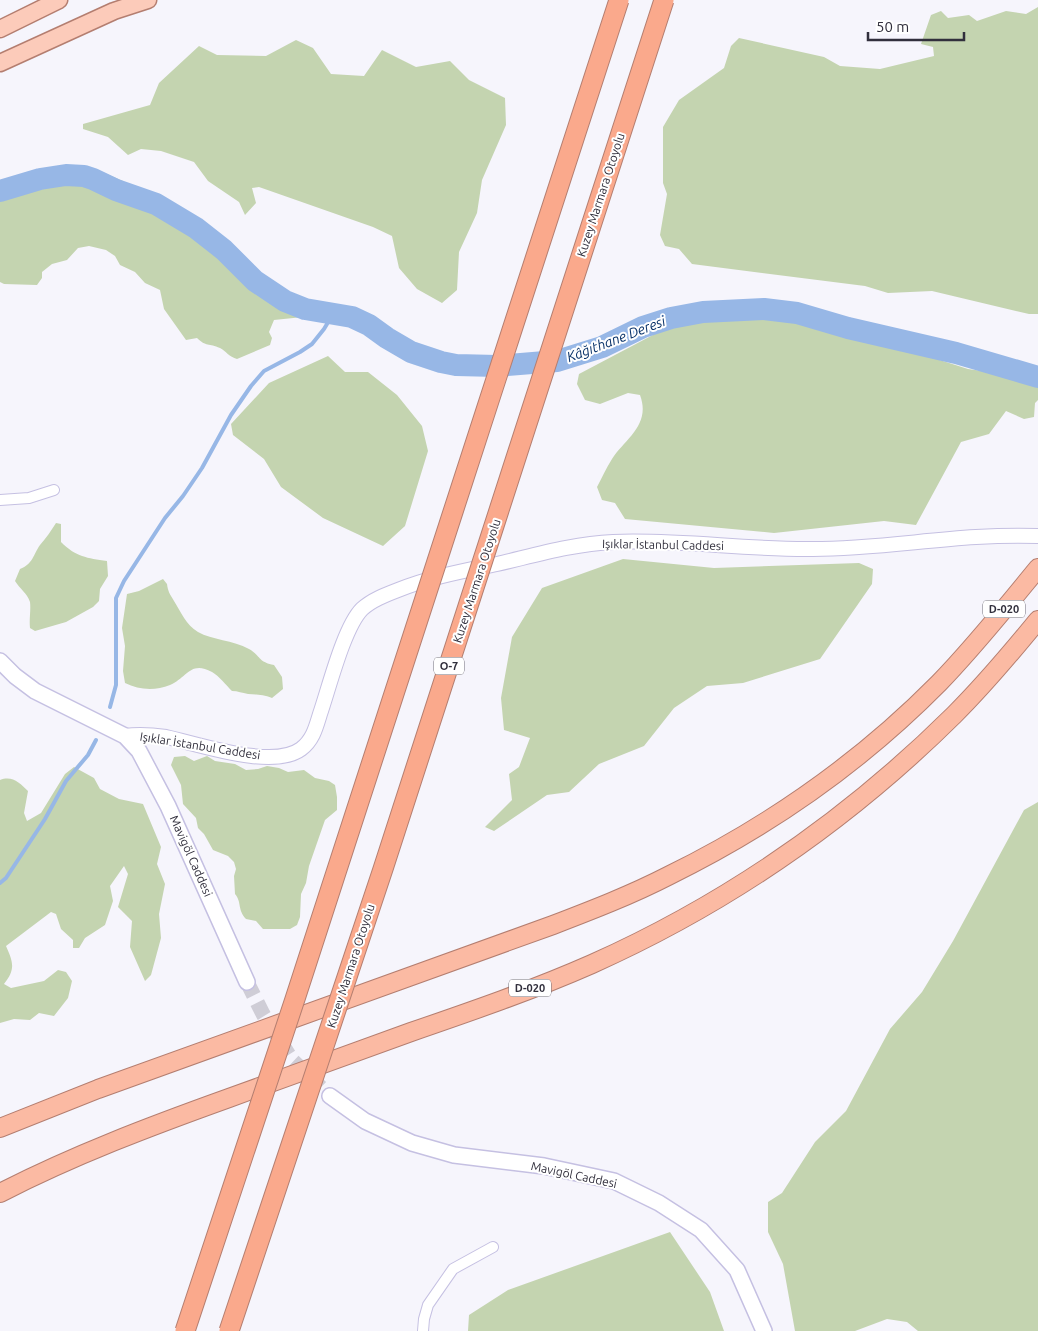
<svg xmlns="http://www.w3.org/2000/svg" width="1038" height="1331" font-family="Ubuntu,sans-serif">
<rect width="100%" height="100%" fill="#f6f5fc"/>
<path fill="#c4d4b0" d="M1038,7V314H1029L932,291L888,293L865,286L692,264L679,249L665,246L660,235L667,194L663,183V127L679,100L724,68L731,46L739,38L824,57L840,66L880,69L934,56L933,47L921,44L931,15L941,11L948,18L969,15L977,21L1006,11L1026,14Z
M296,40L313,48L331,74L364,76L382,50L416,67L450,61L469,80L505,98L506,125L482,180L477,213L459,252L457,290L442,303L417,289L399,268L392,236L373,227L259,187L252,188L256,203L245,215L239,202L208,181L194,162L161,151L141,149L128,155L108,137L83,129V124L150,105L159,83L199,46L217,55L266,56Z
M93,168L123,181L137,192L209,232L234,253L252,274L283,294L303,304L307,314L303,317L274,320L269,332L272,338L270,345L237,359C229,357 226,351 220,348C209,343 206,347 197,338L186,340L164,309L160,290L145,283L135,272L120,265L115,256L106,250L89,246L78,248L67,260L52,264L42,272V278L37,285L4,284L0,282V188L52,173Z
M734,312L820,322L968,369L1026,377L1038,385V400L1035,403L1034,417L1024,419L1006,411L989,434L961,442L916,525L884,521L774,533L625,519L615,503L602,500L597,487C602,478 606,468 612,459C626,438 651,425 640,395L628,393L600,404L585,400L577,384L579,374L668,327Z
M328,356L345,372H368L397,395L422,426L428,451L405,526L383,546L323,518L281,487L264,459L233,435L231,424L269,383Z
M56,523L61,524V542C76,557 87,558 107,561L108,576L100,589L99,601L93,607L66,622L35,631L30,628C29,619 31,610 30,602C27,593 20,589 15,581L20,569C33,564 33,555 40,545C46,538 51,531 56,523Z
M623,559L714,568L859,563L873,569L872,584L820,659L743,683L707,686L674,708L644,746L599,764L569,792L547,795L494,831L485,827L512,800L509,774L519,767L530,738L504,730L501,698L512,637L542,588Z
M163,579L167,584C168,592 170,594 174,601C181,612 186,625 198,632C212,640 233,640 249,649C261,656 258,662 274,665L282,677L283,689L272,698C263,694 257,695 248,694C242,693 238,691 232,691C226,685 219,676 212,672C190,660 187,678 170,685C155,691 139,690 125,683L123,671L125,646L122,628L127,594L139,591Z
M185,756L194,761L207,756L215,761L235,764L246,770L258,769L267,766L279,768L288,772L304,770L315,778L329,781L335,785L337,797V810L325,820L309,866L306,883L301,894L300,917L297,925L290,929H263L256,921L246,919C237,909 242,902 235,894L234,876L236,869L234,862L228,856L213,850L204,834L198,828L196,818L183,804L181,785L171,765L174,757Z
M74,767L94,778L100,789L119,799L143,804L161,847L157,864L165,884L159,914L161,938L151,975L145,981L130,947L132,921L118,907L128,874L124,866L110,886L113,901L105,925L85,938L79,948H73V940L61,929L56,914L51,912L6,946C13,962 16,969 4,984L11,988L44,981L58,970L66,972L72,981L68,998L54,1016L39,1013L30,1020L14,1019L0,1023V780C12,775 20,783 28,791L24,813L27,821L41,813L65,774Z
M1038,802V1331H918L907,1322L887,1319L855,1331H795L783,1264L768,1232V1202L782,1193L815,1142L846,1111L890,1029L922,992L953,941L1024,810Z
M670,1232L710,1292L724,1331H468L469,1315L508,1290Z"/>
<g fill="none" stroke-linecap="round" stroke-linejoin="round">
<path stroke="#97b7e6" stroke-width="4" d="M110,707L116,685V598L124,581L165,518L183,496L202,468L231,415L251,386L264,371L300,352L312,344L324,329L330,319
M0,883L6,878L45,819L66,781L88,755L96,740"/>
<path stroke="#97b7e6" stroke-width="22" d="M0,191L40,179L66,175L84,176L93,179L116,190L156,204L196,228L224,250L255,281L285,301L305,309L352,317L369,325L387,338L411,352L441,362L456,365L497,366L557,361L602,347L643,327L671,318L703,312L764,309L797,313L848,328L956,353L1038,377"/>
<path stroke="#cfcdd6" stroke-width="15" stroke-dasharray="15 8" stroke-linecap="butt" d="M247,982L263,1014L292,1060L330,1096"/>
<defs>
<path id="minor" d="M0,500L29,498L54,490
M423,1331L424,1319L428,1305L453,1269L493,1247"/>
<path id="tertiary" d="M125,736C139,734 152,735 166,737C199,744 273,770 301,749C313,740 316,727 320,714C329,688 344,627 362,609C372,600 385,595 398,590C430,577 464,571 497,564C536,555 573,544 613,542C679,539 746,550 813,549C888,549 961,533 1038,536"/>
<path id="secondary" d="M0,661L15,676L35,691L125,736L139,751L168,806L247,982
M330,1096L365,1121L412,1143L454,1155L544,1166L614,1181L659,1203L701,1230L737,1270L764,1331"/>
<path id="primary" d="M0,29L59,0
M0,63L114,11L148,0"/>
<path id="trunk" d="M0,1128L98,1089L553,925C592,910 631,895 668,876C768,827 861,762 939,683C974,647 1006,607 1038,568
M0,1193C74,1155 151,1126 229,1098C289,1076 350,1054 411,1032C472,1011 533,990 592,964C726,904 849,819 954,715C984,685 1011,653 1038,620"/>
</defs>
<use href="#minor" stroke="#c5c0e2" stroke-width="12"/>
<use href="#tertiary" stroke="#c5c0e2" stroke-width="16"/>
<use href="#secondary" stroke="#c5c0e2" stroke-width="18"/>
<use href="#primary" stroke="#b47e70" stroke-width="19"/>
<use href="#trunk" stroke="#b47e70" stroke-width="20"/>
<use href="#minor" stroke="#fff" stroke-width="10"/>
<use href="#tertiary" stroke="#fff" stroke-width="14"/>
<use href="#secondary" stroke="#fff" stroke-width="15"/>
<use href="#primary" stroke="#fccbba" stroke-width="16"/>
<use href="#trunk" stroke="#fbbaa3" stroke-width="18"/>
<defs>
<path id="motorway-bridge" d="M185,1331L295,999L619,0
M229,1331L383,869L664,0"/>
</defs>
<use href="#motorway-bridge" stroke="#b47e70" stroke-width="21" stroke-linecap="butt"/>
<use href="#motorway-bridge" stroke="#faa98c" stroke-width="19"/>
</g>
<g text-anchor="middle" stroke-width="4" stroke-linejoin="round" paint-order="stroke">
<g fill="#fff" stroke="#6f6d76" stroke-width="1">
<rect x="983" y="600.5" width="42" height="17" rx="4"/>
<rect x="434" y="657.5" width="30" height="17" rx="4"/>
<rect x="509" y="979.5" width="42" height="17" rx="4"/>
</g>
<g font-size="11" font-weight="bold" fill="#312f3c">
<text x="1004" y="613">D-020</text>
<text x="449" y="670">O-7</text>
<text x="530" y="992">D-020</text>
</g>
<g font-size="12" fill="#312f3c" stroke="#fff">
<text transform="translate(601 195) rotate(-72)" y="4">Kuzey Marmara Otoyolu</text>
<text transform="translate(663 545) rotate(1)" y="4">Işıklar İstanbul Caddesi</text>
<text transform="translate(477 581) rotate(-72)" y="4">Kuzey Marmara Otoyolu</text>
<text transform="translate(200 746) rotate(9)" y="4">Işıklar İstanbul Caddesi</text>
<text transform="translate(191 856) rotate(66)" y="4">Mavigöl Caddesi</text>
<text transform="translate(351 966) rotate(-72)" y="4">Kuzey Marmara Otoyolu</text>
<text transform="translate(574 1175) rotate(12)" y="4">Mavigöl Caddesi</text>
</g>
<g font-size="14" font-style="italic" fill="#0a336a" stroke="#fff">
<text transform="translate(616 339) rotate(-21)" y="5">Kâğıthane Deresi</text>
</g>
</g>
<path d="M868 32v8h96v-8" fill="none" stroke="#312f3c" stroke-width="2.5"/>
<text x="876" y="32" font-size="15" fill="#312f3c" stroke="#ffffff" stroke-width="4" paint-order="stroke">50 m</text>
</svg>
